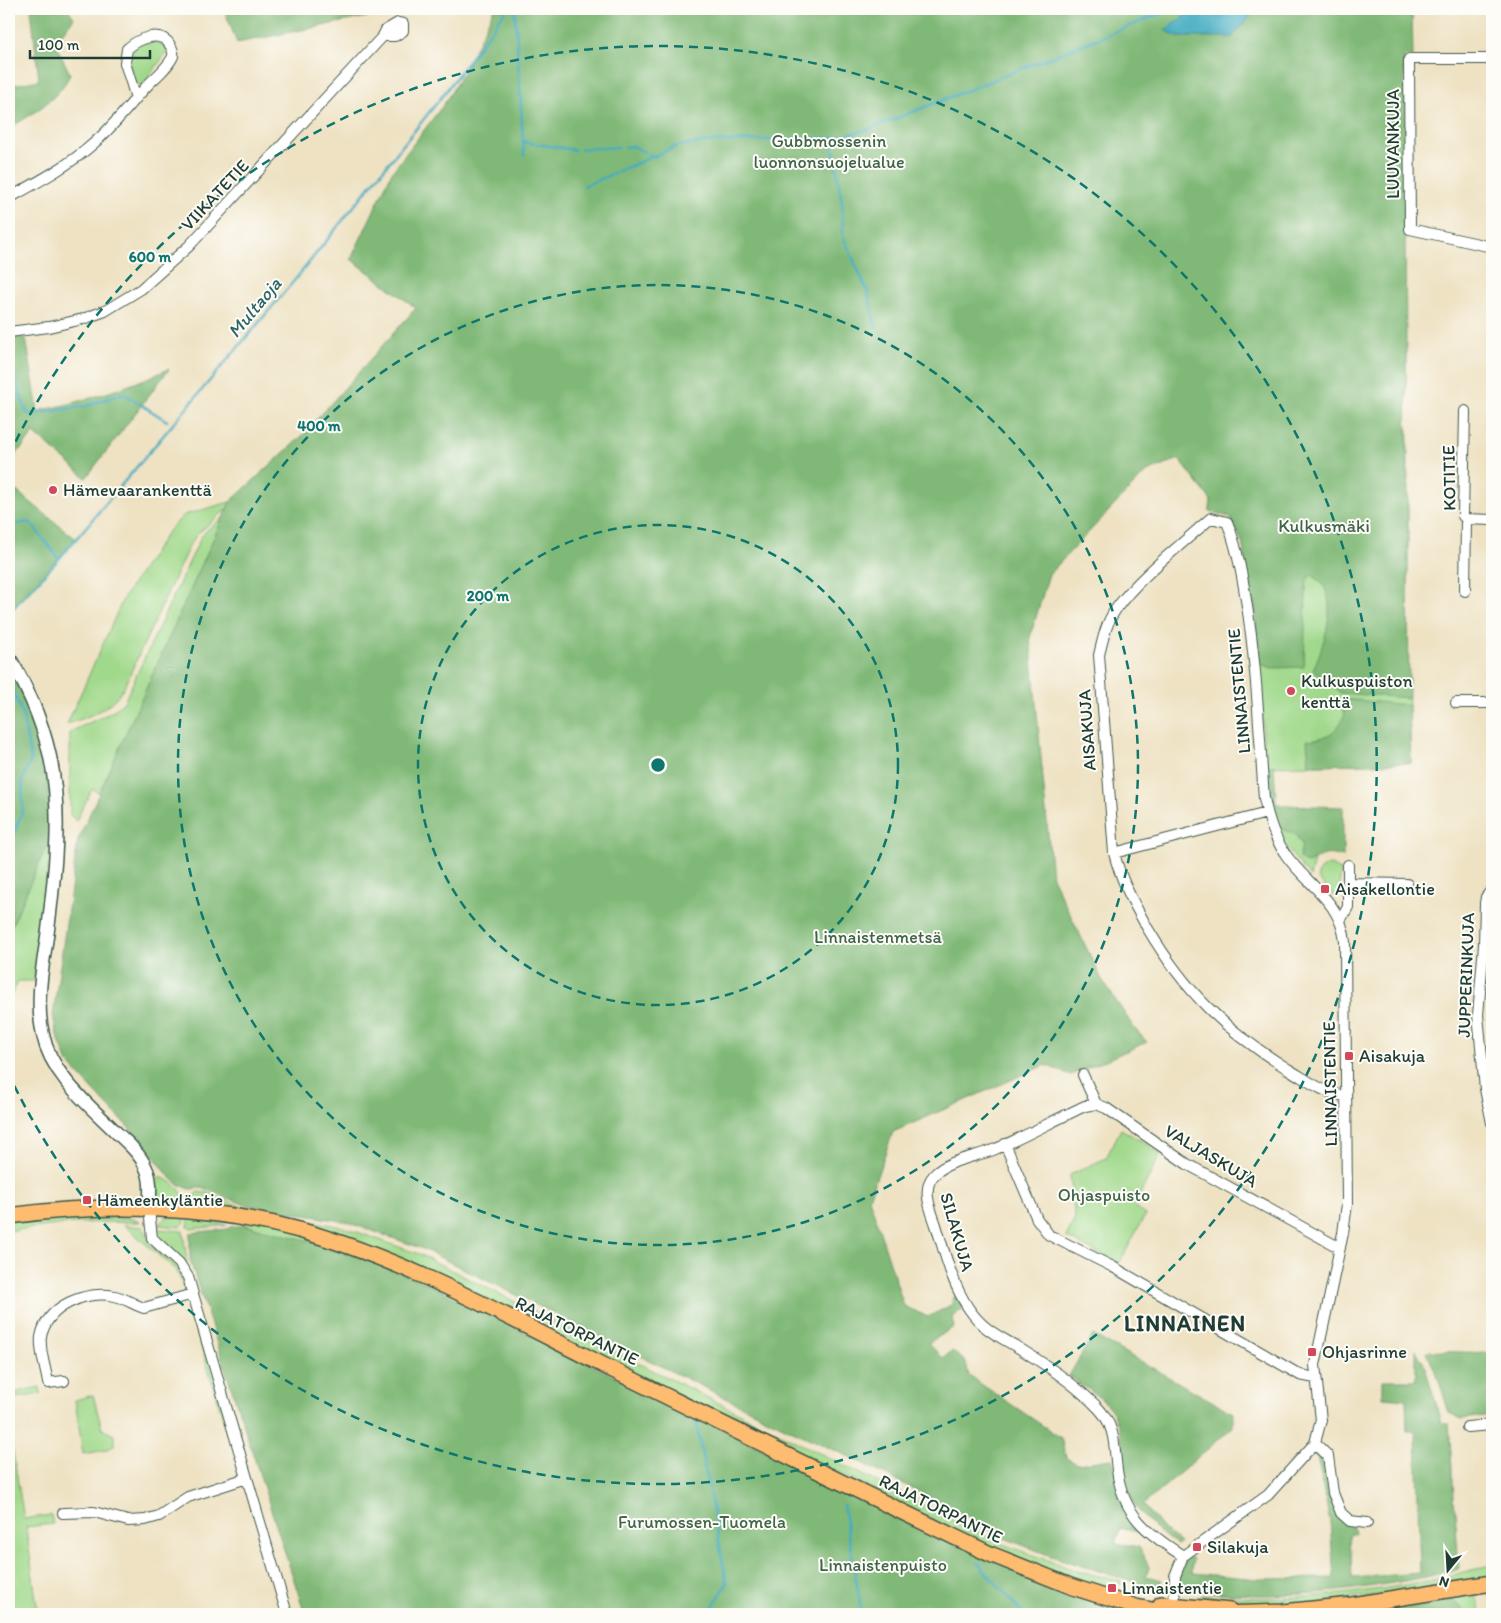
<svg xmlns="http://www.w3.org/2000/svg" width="1501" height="1623" font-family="Itim,sans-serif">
<rect width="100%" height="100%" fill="#fdfcf7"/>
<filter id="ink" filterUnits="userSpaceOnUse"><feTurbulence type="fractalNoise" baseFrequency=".02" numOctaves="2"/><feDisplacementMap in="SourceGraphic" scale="10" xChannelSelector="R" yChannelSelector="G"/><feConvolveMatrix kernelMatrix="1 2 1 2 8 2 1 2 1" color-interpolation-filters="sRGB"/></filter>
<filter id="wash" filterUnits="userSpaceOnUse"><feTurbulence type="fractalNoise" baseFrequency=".0096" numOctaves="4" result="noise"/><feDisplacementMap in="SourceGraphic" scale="20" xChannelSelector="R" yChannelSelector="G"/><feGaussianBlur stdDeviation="1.12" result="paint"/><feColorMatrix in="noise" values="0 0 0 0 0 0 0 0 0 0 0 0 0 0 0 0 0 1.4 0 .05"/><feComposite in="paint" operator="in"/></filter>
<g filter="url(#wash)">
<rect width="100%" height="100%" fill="#eee2c3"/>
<path fill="#a0d98b" stroke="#608b60" d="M155,41L166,47L167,52L141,87L132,78L128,54L139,44Z
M1408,429V683L1411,763L1265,766L1255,612L1242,541L1230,517L1210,511L1211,500L1179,459Z
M230,502L227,509L197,534L189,546L124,687C110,709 91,716 67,724L124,597L169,530L184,515Z
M223,518L100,793L92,789L76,821L70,815V732L112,712L124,702L201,537L208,529Z
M9,671L52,834L34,981H18L9,1000Z
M1275,824L1297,835L1302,845L1306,863L1314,860L1310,877L1285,846Z
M1331,865L1341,871L1338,897L1333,896L1318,879C1317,870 1323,866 1331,865Z
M1121,1129L1161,1153L1134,1206L1145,1215L1119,1264L1066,1237L1075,1219L1070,1175L1106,1158Z
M159,1177C172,1179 186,1193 187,1207L164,1204L157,1198L154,1180Z
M198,1192L208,1193L244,1208L343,1227L419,1254L1000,1543L1077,1571L1121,1581L1120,1585C1084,1589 1056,1575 1022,1563L502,1309L191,1207L193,1196Z
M167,1217H185V1222L180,1227L158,1225Z
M38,1218H130L140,1222L74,1223L9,1231V1221Z
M189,1218H192L227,1225L191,1229L188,1227Z
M124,1225L143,1227L151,1244L180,1270L187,1286H183L177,1271Z
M157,1229L183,1231L187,1262L185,1264L158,1240Z
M195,1314L232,1434L228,1435L192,1315Z
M40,1387L41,1394L9,1399V1394Z
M93,1395L102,1429L114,1435V1445L106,1450L83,1454L75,1400Z
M9,1429L24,1519L51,1515L53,1524L26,1527L38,1614H9Z
M1492,1566V1579L1284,1608L1239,1606L1197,1600L1201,1595C1274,1602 1349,1596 1422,1582C1445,1578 1468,1570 1492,1566Z
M1472,1592L1476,1596L1481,1614H1468L1453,1600L1421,1614H1320Z"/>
<path fill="#80b977" stroke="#507b56" d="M31,9H68L74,18L55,43L70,74C60,98 30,116 9,128V86L39,80Z
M224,9H398L396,11L237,43Z
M494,9H1412L1413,56H1404L1407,201L1405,233L1409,698L1340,693L1313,670C1324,645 1344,590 1311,575L1307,580L1306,590L1304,667L1273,668L1259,664L1255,612L1242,541L1230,517L1210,511L1211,500L1179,459L1145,473L1049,574L1030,637L1052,877L1101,978L1134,1028L1147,1042L1071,1075L1045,1065L893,1132L869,1198L904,1306L928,1317L951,1305L954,1297H957L965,1307L952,1317L954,1327L928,1343L943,1358L952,1351L966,1362L969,1376L1061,1438L1066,1458L1077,1464L1112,1459L1138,1527L1137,1532L1120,1528L1116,1543L1139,1547L1149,1567L1146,1576L1162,1580L1156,1589L1051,1556L999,1536L967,1516L854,1459L795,1432L421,1248L347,1222L246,1205L202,1188L190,1189L178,1184L169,1176L143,1143L68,1063L57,1035L53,1015L78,840L230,502L301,437L416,308L351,259L392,172L444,104L466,68Z
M9,338H26L38,411C83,402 126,388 169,369L86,478L34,433L9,463Z
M9,485L76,539L9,611Z
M9,671L26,700L37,726L50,781L52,834L9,932Z
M1344,699L1409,705L1411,763L1309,765L1307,740C1326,739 1339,732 1345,713L1334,702Z
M1265,766H1274L1276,802L1281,805L1343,807V857C1322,851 1324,857 1306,863L1299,858L1302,845C1293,826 1286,836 1276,824C1264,812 1266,782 1265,766Z
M232,1226H249L335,1247L430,1285L812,1474L1142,1614H305L190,1260V1233L227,1229Z
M1093,1335L1233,1413V1427L1143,1505L1163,1529L1180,1543L1177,1545C1146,1524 1123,1500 1122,1460C1122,1442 1121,1420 1108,1406C1098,1394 1081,1385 1069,1376Z
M1416,1350L1424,1364L1442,1423L1449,1424L1459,1569C1375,1590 1264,1605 1179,1587L1178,1578L1188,1555L1193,1559L1192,1573L1259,1579L1334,1578L1330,1522L1317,1456H1311V1452L1317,1451L1325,1456C1329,1475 1333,1523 1353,1527L1355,1533L1350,1534L1352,1578L1420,1573L1416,1431H1407L1406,1399L1383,1397V1380H1416Z
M1430,1351L1492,1353V1415L1462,1419L1449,1413L1437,1374L1426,1352Z
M1453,1600L1468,1614H1352Z"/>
<path fill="#40abc0" stroke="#30747a" d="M1194,9H1257L1232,37H1177L1165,30Z"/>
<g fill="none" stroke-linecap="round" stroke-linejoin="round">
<path stroke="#40abc0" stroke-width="2.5" d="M515,9L524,155
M832,138L842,203L843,236L868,293L876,328
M524,142L575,150
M625,147L633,146L644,152
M581,149L619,147
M649,154L655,157
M584,186L677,146L709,142L832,138L867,130L1172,9
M9,362L27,413L34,414L86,406L123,393L167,421
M9,525L30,522L59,559
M9,613L59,559L299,275L443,95L507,9
M9,682L22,713L31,760L22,780L23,810L10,843L9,878
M696,1422L727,1584L708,1614
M843,1505L862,1614
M978,1563L1023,1614"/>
</g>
</g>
<g filter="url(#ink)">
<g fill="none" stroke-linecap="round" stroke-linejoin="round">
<defs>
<path id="minor" d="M1492,59H1409L1410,229L1492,247
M9,198C38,182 68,166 93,144C112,128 128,107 145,88C153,79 169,67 173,56C174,52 172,48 170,45C160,29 138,39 127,49L125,63L136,98
M9,332L49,327L83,319L105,311L141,289L189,246L383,36L386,30L398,23L403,24V31L395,36H383
M1465,411L1463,516L1466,519L1492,520
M1465,591L1466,519
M1456,703H1492
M1114,853L1267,813
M1348,883L1407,884
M1492,890L1486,897L1485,903L1484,945L1478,1015L1485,1089L1492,1123
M1341,919L1348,907V865
M1083,1075L1096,1104L1106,1108L1187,1164L1340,1248
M1096,1104L1085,1106C1054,1120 1025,1137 993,1150C975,1157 948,1160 934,1175C921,1189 931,1210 936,1225C945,1254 952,1284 969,1309C985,1332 1000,1336 1022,1350C1048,1366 1079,1387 1100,1410C1116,1428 1114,1448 1117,1470C1123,1515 1147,1533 1183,1556
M1005,1144L1037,1219L1049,1235L1113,1267L1300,1375L1315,1378
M149,1209L152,1238L179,1263L188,1277L287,1614
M64,1381L48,1383C46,1369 39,1350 41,1337C47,1305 87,1290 115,1296C125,1298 134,1305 144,1308L193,1294
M1467,1427L1492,1425
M1315,1443L1328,1456L1333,1493L1341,1513L1350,1521L1367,1523
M63,1513L94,1512L128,1521L145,1520L159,1516L188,1497L247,1478
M1174,1610L1175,1576L1183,1556L1268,1495L1315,1443L1321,1420L1315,1365L1343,1233L1347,1204L1345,942C1341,901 1308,886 1286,855C1274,838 1268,819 1264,798C1259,732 1257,665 1246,600C1242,574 1237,546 1227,522L1211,518C1182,544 1138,578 1116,609C1106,623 1103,639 1099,655L1114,853C1121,881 1134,904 1148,929C1186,993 1225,1030 1288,1069C1307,1080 1324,1094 1346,1096"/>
<path id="tertiary" d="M9,657C67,752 61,824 48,930C43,965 35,1001 43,1035C51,1075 90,1106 117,1133C128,1143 141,1155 146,1168C152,1180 150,1196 149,1209"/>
<path id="primary" d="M9,1216C104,1203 206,1205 299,1230C409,1261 511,1319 613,1370C739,1432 864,1494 990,1554L1073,1587L1136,1607L1173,1614
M1161,1604L1230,1611
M1220,1614L1283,1612L1352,1605L1492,1583"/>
</defs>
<use href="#minor" stroke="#3e5649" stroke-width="12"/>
<use href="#tertiary" stroke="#3e5649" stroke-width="15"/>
<use href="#primary" stroke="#3e5649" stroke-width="18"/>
<use href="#minor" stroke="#fff" stroke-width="10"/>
<use href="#tertiary" stroke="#fff" stroke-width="12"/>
<use href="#primary" stroke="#febc70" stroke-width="15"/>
</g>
</g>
<g fill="none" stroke="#0f766e" stroke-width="2.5" stroke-dasharray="9 6">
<circle cx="658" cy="765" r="240"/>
<circle cx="658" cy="765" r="480"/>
<path d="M9 455A719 719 0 1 1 9 1075"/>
</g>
<g fill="#d1495b" stroke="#fdfcf7" stroke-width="2">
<circle cx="53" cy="490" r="5"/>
<circle cx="1291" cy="691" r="5"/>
<rect x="1320" y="884" width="10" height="10" rx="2.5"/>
<rect x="1344" y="1051" width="10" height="10" rx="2.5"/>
<rect x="82" y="1195" width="10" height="10" rx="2.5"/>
<rect x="1307" y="1347" width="10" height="10" rx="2.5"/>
<rect x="1192" y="1542" width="10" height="10" rx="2.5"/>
<rect x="1107" y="1583" width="10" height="10" rx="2.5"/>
</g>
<g text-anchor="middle" stroke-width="4" stroke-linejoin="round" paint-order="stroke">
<g font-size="18" fill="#3f644a" stroke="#fdfcf7">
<text x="829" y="147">Gubbmossenin<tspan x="829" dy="21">luonnonsuojelualue</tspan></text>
<text x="1324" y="532">Kulkusmäki</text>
<text x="878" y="943">Linnaistenmetsä</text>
<text x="1104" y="1201">Ohjaspuisto</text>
<text x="702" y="1528">Furumossen-Tuomela</text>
<text x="883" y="1571">Linnaistenpuisto</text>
</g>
<g font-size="18" fill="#1f3d34" stroke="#fdfcf7">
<text transform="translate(1393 144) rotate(-90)" y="6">LUUVANKUJA</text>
<text transform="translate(215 195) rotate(-47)" y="6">VIIKATETIE</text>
<text transform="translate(1449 478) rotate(-91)" y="6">KOTITIE</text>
<text transform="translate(1239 691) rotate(-95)" y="6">LINNAISTENTIE</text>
<text transform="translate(1087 730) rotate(-94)" y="6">AISAKUJA</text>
<text transform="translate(1466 975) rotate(-88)" y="6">JUPPERINKUJA</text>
<text transform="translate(1330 1084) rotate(-91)" y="6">LINNAISTENTIE</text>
<text transform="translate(1211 1156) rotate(31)" y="6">VALJASKUJA</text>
<text transform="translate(957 1232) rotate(74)" y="6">SILAKUJA</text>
<text transform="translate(577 1331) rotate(26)" y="6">RAJATORPANTIE</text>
<text transform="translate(941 1509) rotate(26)" y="6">RAJATORPANTIE</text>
</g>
<g font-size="18" fill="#1f3d34" stroke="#fdfcf7" text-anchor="start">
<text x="63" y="496">Hämevaarankenttä</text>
<text x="1301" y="687">Kulkuspuiston<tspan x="1301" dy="21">kenttä</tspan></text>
<text x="1335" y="895">Aisakellontie</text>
<text x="1359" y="1062">Aisakuja</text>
<text x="97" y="1206">Hämeenkyläntie</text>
<text x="1322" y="1358">Ohjasrinne</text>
<text x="1207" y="1553">Silakuja</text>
<text x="1122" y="1594">Linnaistentie</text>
</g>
<g font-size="19" font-style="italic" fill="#2b6465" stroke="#fdfcf7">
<text transform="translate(254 307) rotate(-50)" y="7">Multaoja</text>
</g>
<g font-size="22" font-weight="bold" letter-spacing="1" fill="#1f3d34" stroke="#fdfcf7">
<text x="1185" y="1331">LINNAINEN</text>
</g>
</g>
<circle cx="658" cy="765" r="8" fill="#0f766e" stroke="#fdfcf7" stroke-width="2.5"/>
<g font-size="15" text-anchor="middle" font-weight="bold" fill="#0f766e" stroke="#fdfcf7" stroke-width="4" stroke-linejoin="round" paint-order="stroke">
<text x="150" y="262">600 m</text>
<text x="319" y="431">400 m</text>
<text x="488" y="601">200 m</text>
</g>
<rect width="1501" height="1623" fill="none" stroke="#fdfcf7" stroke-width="30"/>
<g transform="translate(1448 1570) rotate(198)" stroke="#fdfcf7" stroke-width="4" paint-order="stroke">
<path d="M0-4L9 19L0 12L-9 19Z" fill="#1f3d34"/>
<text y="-8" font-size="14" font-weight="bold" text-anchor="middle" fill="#1f3d34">N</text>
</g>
<path d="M30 50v8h120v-8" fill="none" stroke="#1f3d34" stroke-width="2.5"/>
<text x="38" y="50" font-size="15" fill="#1f3d34" stroke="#fdfcf7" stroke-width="4" paint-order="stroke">100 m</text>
</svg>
